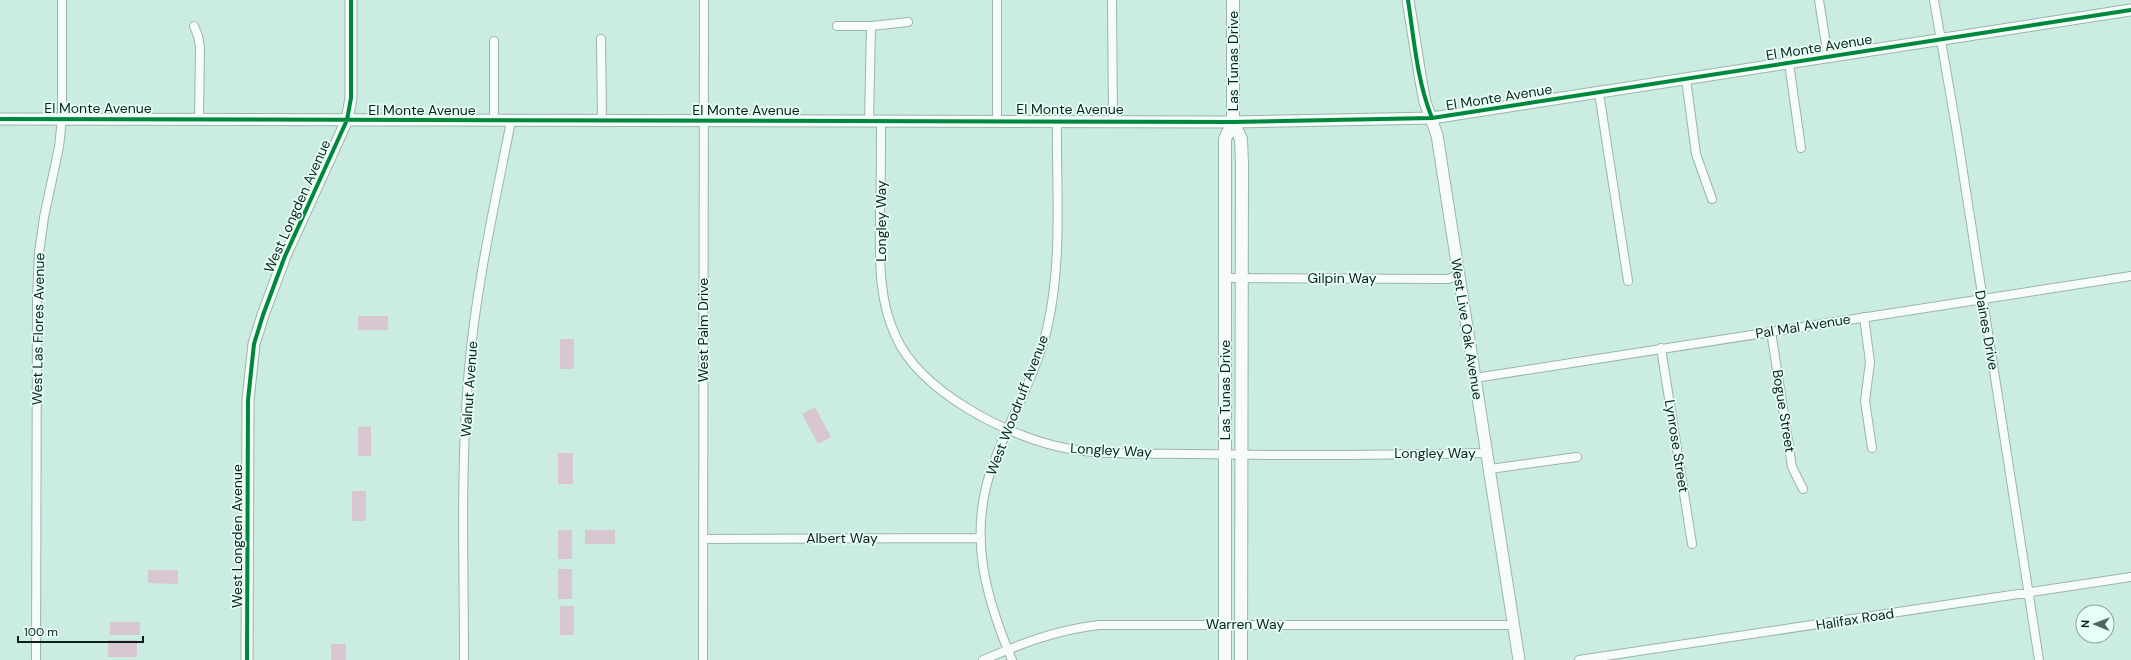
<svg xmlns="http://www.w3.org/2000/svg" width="2131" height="660" font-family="'DM Sans',sans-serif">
<rect width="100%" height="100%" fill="#cbece0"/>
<path fill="#d8c7d1" d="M358,316H388V330H358Z
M560,339H574V369H560Z
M815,407L831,437L818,444L802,414Z
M371,426V456H358V427Z
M558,453H573V484H558Z
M352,491H366V521H352Z
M558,530H572V559H558Z
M585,530H615V544H585Z
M558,569H572V599H558Z
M148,570H178V584L148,583Z
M560,606H574V635H560Z
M110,622H140V635H110Z
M108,640H137V657H108Z
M331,644H346V660H331Z"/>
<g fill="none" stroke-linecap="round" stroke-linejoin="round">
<defs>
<path id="street" d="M997,0V120
M1112,0L1113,120
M1819,0L1828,57
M1934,0L1956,127L2039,660
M194,26L198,36L200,47L199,119
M837,26H871L908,22
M601,39L602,120
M1789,63L1801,148
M1686,79L1696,154L1712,199
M1599,93L1628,281
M494,121V41
M869,122L871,26
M881,122C881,151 881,181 880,211C880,253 877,297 896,337C921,392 1008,437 1065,448C1106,456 1151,453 1193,454C1291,456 1389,455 1487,453
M1224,278L1448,279L1459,275
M1864,317L1870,362L1865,401L1872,448
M1771,331L1792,467L1803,489
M1661,348L1692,544
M1475,378L2131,276
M1490,469L1577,457
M703,539L981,538
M36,660L37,299L39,253L44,217L59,147L62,119V0
M464,660C464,563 460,466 469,369C476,286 495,203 511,121
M703,660L704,0
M983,660C1023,643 1056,630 1099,625H1513
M1012,660C985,596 968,535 992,467C1009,420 1035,377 1047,329C1063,261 1056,189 1057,120
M1579,660L2131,577"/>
<path id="secondary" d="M1408,0L1421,81L1425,102L1437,135L1519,660
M0,119L1233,122L1432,118L2131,10
M247,660L248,400L254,344L263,315L285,256L347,120L351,98V0"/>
<path id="primary" d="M1233,0V122L1241,139L1242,164L1241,660
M1225,660V139L1233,122"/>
</defs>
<use href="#street" stroke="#9bb5ac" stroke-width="10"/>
<use href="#secondary" stroke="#9bb5ac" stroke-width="13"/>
<use href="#primary" stroke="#9bb5ac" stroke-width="14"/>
<use href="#street" stroke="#f7fcfa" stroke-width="8"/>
<use href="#secondary" stroke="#f7fcfa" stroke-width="11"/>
<use href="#primary" stroke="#f7fcfa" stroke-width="12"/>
<defs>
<path id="cycleway" d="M1408,0C1414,39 1417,81 1432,118
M0,119L1233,122L1432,118L2131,10
M247,660L248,400L254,344L263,315L285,256L347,120L351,98V0"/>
</defs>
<use href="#cycleway" stroke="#e7fef4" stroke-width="6"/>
<use href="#cycleway" stroke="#00873e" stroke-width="4"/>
</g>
<g text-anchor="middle" stroke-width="3.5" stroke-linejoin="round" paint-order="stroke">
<g font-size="14" fill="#09211a" stroke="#e7fef4">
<text transform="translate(1819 47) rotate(-9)" y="5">El Monte Avenue</text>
<text transform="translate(1233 61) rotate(-90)" y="5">Las Tunas Drive</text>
<text transform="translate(1499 97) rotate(-9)" y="5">El Monte Avenue</text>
<text x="98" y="113">El Monte Avenue</text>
<text x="1070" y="114">El Monte Avenue</text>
<text x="422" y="115">El Monte Avenue</text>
<text x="746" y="115">El Monte Avenue</text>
<text transform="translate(297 206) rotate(-66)" y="5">West Longden Avenue</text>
<text transform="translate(881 221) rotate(-90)" y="5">Longley Way</text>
<text x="1342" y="283">Gilpin Way</text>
<text transform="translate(1803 326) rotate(-9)" y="5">Pal Mal Avenue</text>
<text transform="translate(38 329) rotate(-89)" y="5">West Las Flores Avenue</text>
<text transform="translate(1467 329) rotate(81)" y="5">West Live Oak Avenue</text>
<text transform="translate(703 330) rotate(-90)" y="5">West Palm Drive</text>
<text transform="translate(1987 330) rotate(80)" y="5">Daines Drive</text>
<text transform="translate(469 389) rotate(-86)" y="5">Walnut Avenue</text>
<text transform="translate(1225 390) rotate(-90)" y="5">Las Tunas Drive</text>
<text transform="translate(1017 405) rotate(-69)" y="5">West Woodruff Avenue</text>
<text transform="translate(1784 411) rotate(81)" y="5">Bogue Street</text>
<text transform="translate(1677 446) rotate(81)" y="5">Lynrose Street</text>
<text transform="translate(1111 450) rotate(3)" y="5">Longley Way</text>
<text x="1435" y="458">Longley Way</text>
<text transform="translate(237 536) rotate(-90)" y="5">West Longden Avenue</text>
<text x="842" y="543">Albert Way</text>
<text transform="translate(1855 619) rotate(-9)" y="5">Halifax Road</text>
<text x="1245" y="629">Warren Way</text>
</g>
</g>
<g transform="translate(2095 624) rotate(271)"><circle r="19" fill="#e7fef4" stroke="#8ea69d"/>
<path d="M0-3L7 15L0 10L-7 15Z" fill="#4d685f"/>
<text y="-6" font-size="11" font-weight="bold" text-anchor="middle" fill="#09211a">N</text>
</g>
<path d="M18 636v6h125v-6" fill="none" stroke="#09211a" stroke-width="2"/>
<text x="24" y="636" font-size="12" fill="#09211a" stroke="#e7fef4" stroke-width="3" paint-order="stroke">100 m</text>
</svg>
